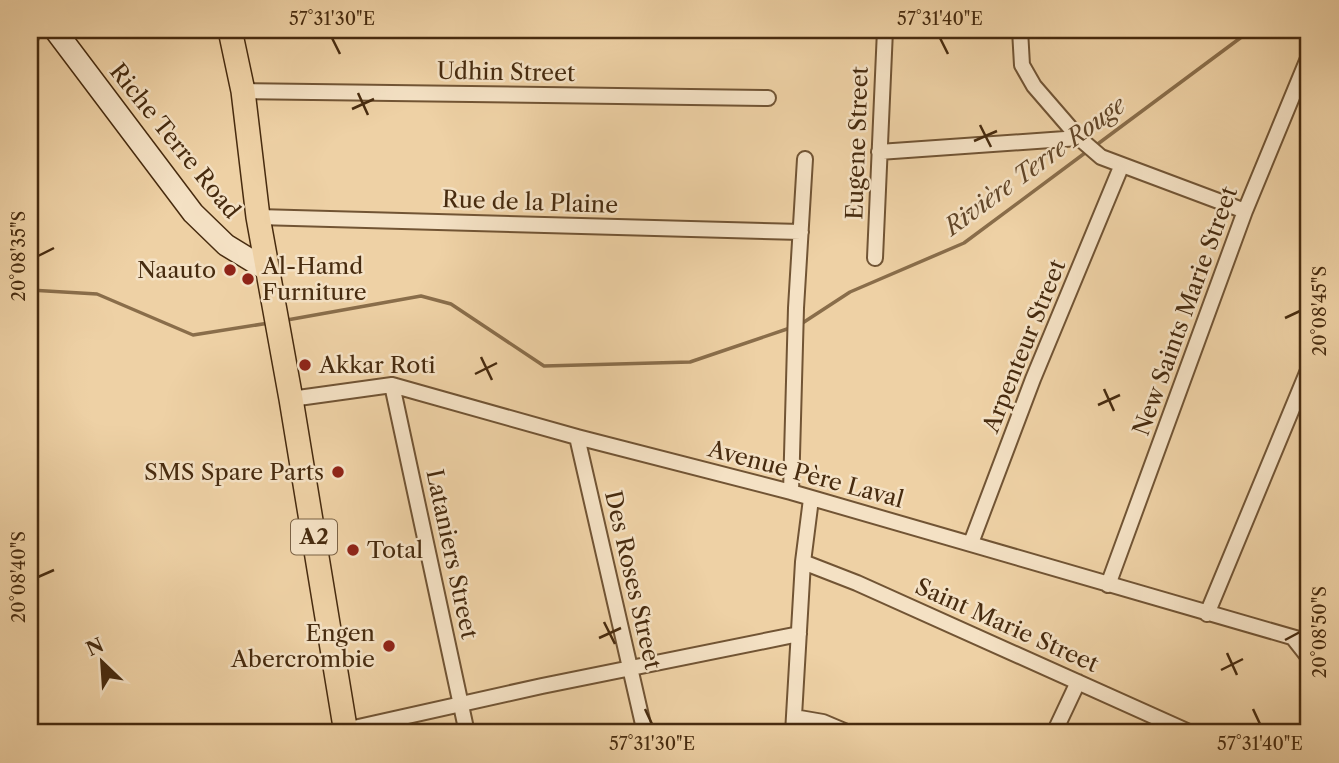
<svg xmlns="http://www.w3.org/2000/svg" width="1339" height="763" font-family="'Libre Caslon Text',serif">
<rect width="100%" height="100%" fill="#eed1a5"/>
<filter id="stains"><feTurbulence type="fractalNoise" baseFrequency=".00286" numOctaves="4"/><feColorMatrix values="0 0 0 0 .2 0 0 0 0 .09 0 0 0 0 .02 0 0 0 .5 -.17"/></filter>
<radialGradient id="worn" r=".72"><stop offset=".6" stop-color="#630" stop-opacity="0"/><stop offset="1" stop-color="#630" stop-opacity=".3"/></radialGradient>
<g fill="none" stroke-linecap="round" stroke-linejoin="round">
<path stroke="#896d4a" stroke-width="3.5" d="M1095,146L1251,30
M30,290L97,294L193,335L269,323
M287,320L421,296L451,304L544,366L690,362L790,328
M801,324L850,292L964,243L1089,150"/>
<defs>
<path id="street" d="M1020,30L1022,65L1034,86L1079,138L1101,157L1245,211
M30,40L33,30
M243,91L768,98
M879,152L1079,138
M258,217L801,232
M875,258L885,30
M392,385L467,733
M291,399L392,385L577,437L791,492L1309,642
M577,437L645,733
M791,492L796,308L805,159
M971,543L1033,379L1121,167
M803,562L857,583L1191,733
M1108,585L1245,211L1309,56
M1207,614L1309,368
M1294,639L1309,658
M794,717L823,722L849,733
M345,730L542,686L799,634
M793,733L803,562L811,499
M1054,733L1078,682"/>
<path id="secondary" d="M55,30L193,213L226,245L267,270"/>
<path id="primary" d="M230,30L243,91L258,217L291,399L346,733"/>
</defs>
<use href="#street" stroke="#715434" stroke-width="18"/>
<use href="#secondary" stroke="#472b0f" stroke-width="24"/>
<use href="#primary" stroke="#472b0f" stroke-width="26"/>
<use href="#street" stroke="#f4e1c4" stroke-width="14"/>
<use href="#secondary" stroke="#f4e1c4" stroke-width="21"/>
<use href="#primary" stroke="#eed1a5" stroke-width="23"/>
</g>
<path fill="none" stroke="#472b0f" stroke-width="2.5" d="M332,38L340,54M940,38L948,54M358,93L368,115M352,109L374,99M980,125L991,147M974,141L997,131M38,256L54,248M1285,318L1300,311M481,357L492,380M475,374L497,363M1104,389L1114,411M1098,405L1120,395M38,577L54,570M604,622L615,644M599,638L621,628M1285,640L1300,632M1227,653L1237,675M1221,670L1243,659M645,709L652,724M1253,709L1260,724"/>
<g fill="#8f2418" stroke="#f4e1c4" stroke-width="2.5">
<circle cx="230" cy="270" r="7"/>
<circle cx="248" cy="279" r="7"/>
<circle cx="305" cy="365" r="7"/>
<circle cx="338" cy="472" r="7"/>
<circle cx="353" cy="550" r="7"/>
<circle cx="389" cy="646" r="7"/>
</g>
<g text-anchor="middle" stroke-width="5" stroke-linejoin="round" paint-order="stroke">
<rect fill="#f4e1c4" stroke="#7b6245" stroke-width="2" x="291" y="519.5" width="46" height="35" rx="5"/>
<g font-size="21" font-weight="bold" fill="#472b0f">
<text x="314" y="544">A2</text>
</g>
<g font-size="23" fill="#472b0f" stroke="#f4e1c4">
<text transform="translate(506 72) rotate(1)" y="8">Udhin Street</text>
<text transform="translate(175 141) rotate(51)" y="8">Riche Terre Road</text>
<text transform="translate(857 143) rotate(-88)" y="8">Eugene Street</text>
<text transform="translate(530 202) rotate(2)" y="8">Rue de la Plaine</text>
<text transform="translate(1185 311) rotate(-70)" y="8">New Saints Marie Street</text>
<text transform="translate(1024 346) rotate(-68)" y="8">Arpenteur Street</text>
<text transform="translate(806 474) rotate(15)" y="8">Avenue Père Laval</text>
<text transform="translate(452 554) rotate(78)" y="8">Lataniers Street</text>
<text transform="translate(633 580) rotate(77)" y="8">Des Roses Street</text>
<text transform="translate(1007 625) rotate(24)" y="8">Saint Marie Street</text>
</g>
<g font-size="23" fill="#472b0f" stroke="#f4e1c4" text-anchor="start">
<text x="262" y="274">Al-Hamd<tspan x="262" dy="26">Furniture</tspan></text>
<text x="216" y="278" text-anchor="end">Naauto</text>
<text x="319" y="373">Akkar Roti</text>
<text x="324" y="480" text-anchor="end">SMS Spare Parts</text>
<text x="367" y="558">Total</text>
<text x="375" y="641" text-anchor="end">Engen<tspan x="375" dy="26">Abercrombie</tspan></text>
</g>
<g font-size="24" font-style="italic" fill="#624628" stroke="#f4e1c4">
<text transform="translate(1035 166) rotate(-36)" y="8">Rivière Terre Rouge</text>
</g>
</g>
<rect width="1339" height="763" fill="none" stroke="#eed1a5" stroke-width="77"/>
<g transform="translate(102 662) rotate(335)" stroke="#f4e1c4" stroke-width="5" paint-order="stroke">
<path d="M0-5L12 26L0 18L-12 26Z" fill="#472b0f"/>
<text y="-10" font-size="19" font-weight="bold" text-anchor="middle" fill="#472b0f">N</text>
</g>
<rect x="38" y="38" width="1262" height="686" fill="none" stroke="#472b0f" stroke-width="2.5"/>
<g font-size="18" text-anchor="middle" fill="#472b0f">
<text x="332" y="25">57°31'30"E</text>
<text x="940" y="25">57°31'40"E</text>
<text transform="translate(19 256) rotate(-90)" y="6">20°08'35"S</text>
<text transform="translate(1320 311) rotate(-90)" y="6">20°08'45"S</text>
<text transform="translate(19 577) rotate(-90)" y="6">20°08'40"S</text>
<text transform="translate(1320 632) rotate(-90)" y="6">20°08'50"S</text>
<text x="652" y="750">57°31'30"E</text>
<text x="1260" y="750">57°31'40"E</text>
</g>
<rect width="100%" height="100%" filter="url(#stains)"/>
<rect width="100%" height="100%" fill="url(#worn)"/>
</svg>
